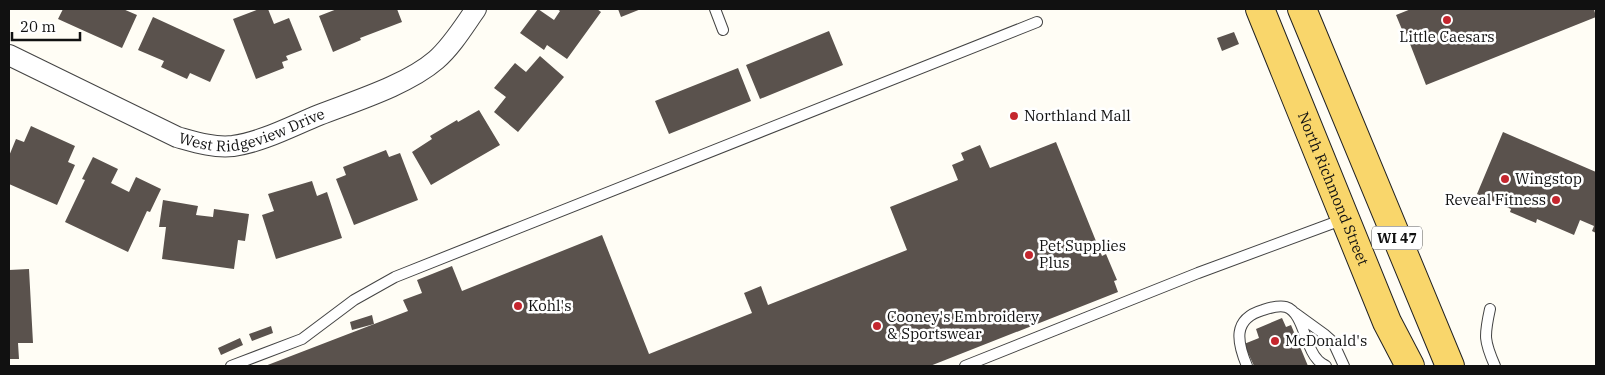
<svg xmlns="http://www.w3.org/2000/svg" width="1605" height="375" font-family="'IBM Plex Serif',serif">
<rect width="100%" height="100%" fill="#fffdf5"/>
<path fill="#5a524d" d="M63,9H123L137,15L122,48L58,19Z
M259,9H268L274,24L289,18L302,50L286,56L288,60L282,62L284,68L256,79L233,19Z
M337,9H397L402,22L360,38L361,40L333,52L319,16Z
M538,9L554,20L560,11L557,9H597L601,12L567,59L547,45L544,50L520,33Z
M618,9H641L621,17Z
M1411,9L1414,10L1418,9H1594L1596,17L1426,85L1405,31L1403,32L1396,15Z
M153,17L225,50L210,82L190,73L187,79L161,67L164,61L138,50Z
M829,31L843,65L760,99L746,65Z
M1234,32L1239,44L1222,51L1217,38Z
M540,56L564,77L518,132L494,112L506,97L494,88L515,63L526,72Z
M738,68L751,101L669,134L655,101Z
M479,110L500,145L431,185L412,152L432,139L430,136L457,120L458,122Z
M31,126L75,146L68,162L75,165L57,205L9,184V156L16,139L24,142Z
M1503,132L1596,172V233L1592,231L1594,226L1580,220L1574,235L1537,219L1536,223L1510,212L1511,209L1477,194Z
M1056,142L1102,256L1106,254L1117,280L1114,281L1118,292L930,366H265L408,311L403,300L422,293L417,280L452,266L462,291L602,235L649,354L752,313L744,293L761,286L768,305L907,250L890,207L958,180L952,165L964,160L961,153L980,145L990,168Z
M386,150L389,157L400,153L418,200L354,225L336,179L346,175L343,167Z
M93,157L118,169L111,183L129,192L136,177L161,189L150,212L147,211L128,252L65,222L85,180L82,179Z
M312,181L317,196L327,192L342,238L276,259L262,215L274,211L268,194Z
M163,200L198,206L196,215L213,217L214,209L249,214L245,241L238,240L234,269L162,259L166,227H159Z
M29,269L33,343H18L19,359H9V270Z
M372,315L374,324L352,330L350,322Z
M1282,318L1286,327L1291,325L1308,366H1254L1244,344L1259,338L1256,329Z
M271,326L273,333L252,341L249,334Z
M240,338L243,345L221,355L218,348Z"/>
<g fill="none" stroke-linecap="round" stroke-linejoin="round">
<defs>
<path id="lane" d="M715,9L723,30
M1490,309C1484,336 1484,341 1495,366
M1295,313L1324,334L1333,342L1344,366
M231,366L302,339L354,300L395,277L1037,22
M965,366L1198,273L1344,219
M1247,366C1237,342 1232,319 1263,310C1269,308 1279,305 1286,307C1303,312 1305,347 1317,359C1319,362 1323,364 1326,366"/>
<g id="street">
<path id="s1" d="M9,55L177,137C195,142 213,148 233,146C262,142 292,126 319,115C355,101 407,85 436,60C452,46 464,26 476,9"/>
</g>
<g id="primary">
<path id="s2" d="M1260,9L1387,322L1410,366"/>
<path d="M1302,9L1450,366"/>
</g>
</defs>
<use href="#lane" stroke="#444" stroke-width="12"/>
<use href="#street" stroke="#444" stroke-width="22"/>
<use href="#primary" stroke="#222" stroke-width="30"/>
<use href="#lane" stroke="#fff" stroke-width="10"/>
<use href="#street" stroke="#fff" stroke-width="20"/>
<use href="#primary" stroke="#f9d66b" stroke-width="28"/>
</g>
<g fill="#c4262e" stroke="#fff" stroke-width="2">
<circle cx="1447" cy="20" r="5"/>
<circle cx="1014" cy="116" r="5"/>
<circle cx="1505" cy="179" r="5"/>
<circle cx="1556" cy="200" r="5"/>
<circle cx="1029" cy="255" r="5"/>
<circle cx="518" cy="306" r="5"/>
<circle cx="877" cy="326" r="5"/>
<circle cx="1275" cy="341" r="5"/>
</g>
<g text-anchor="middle" stroke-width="5" stroke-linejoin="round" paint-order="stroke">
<rect fill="#fff" stroke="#585858" stroke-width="1" x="1372" y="226.5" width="50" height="23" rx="4"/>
<g font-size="14" font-weight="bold" fill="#111">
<text x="1397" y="243">WI 47</text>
</g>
<g font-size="15" fill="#111" stroke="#fff" text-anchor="start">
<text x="1447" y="42" text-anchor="middle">Little Caesars</text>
<text x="1024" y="121">Northland Mall</text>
<text x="1515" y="184">Wingstop</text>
<text x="1546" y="205" text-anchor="end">Reveal Fitness</text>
<text x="1039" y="251">Pet Supplies<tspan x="1039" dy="17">Plus</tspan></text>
<text x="528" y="311">Kohl's</text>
<text x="887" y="322">Cooney's Embroidery<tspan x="887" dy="17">&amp; Sportswear</tspan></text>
<text x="1285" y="346">McDonald's</text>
</g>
<g font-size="15" fill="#111" stroke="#fff">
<text dy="5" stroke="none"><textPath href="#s1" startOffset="265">West Ridgeview Drive</textPath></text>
<text dy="5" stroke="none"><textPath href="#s2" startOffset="194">North Richmond Street</textPath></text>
</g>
</g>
<rect width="1605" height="375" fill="none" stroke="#111111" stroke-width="20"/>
<path d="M12 32v8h68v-8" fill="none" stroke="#111111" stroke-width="2.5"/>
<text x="20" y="32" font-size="15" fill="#111111" stroke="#ffffff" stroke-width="4" paint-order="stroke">20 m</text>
</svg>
